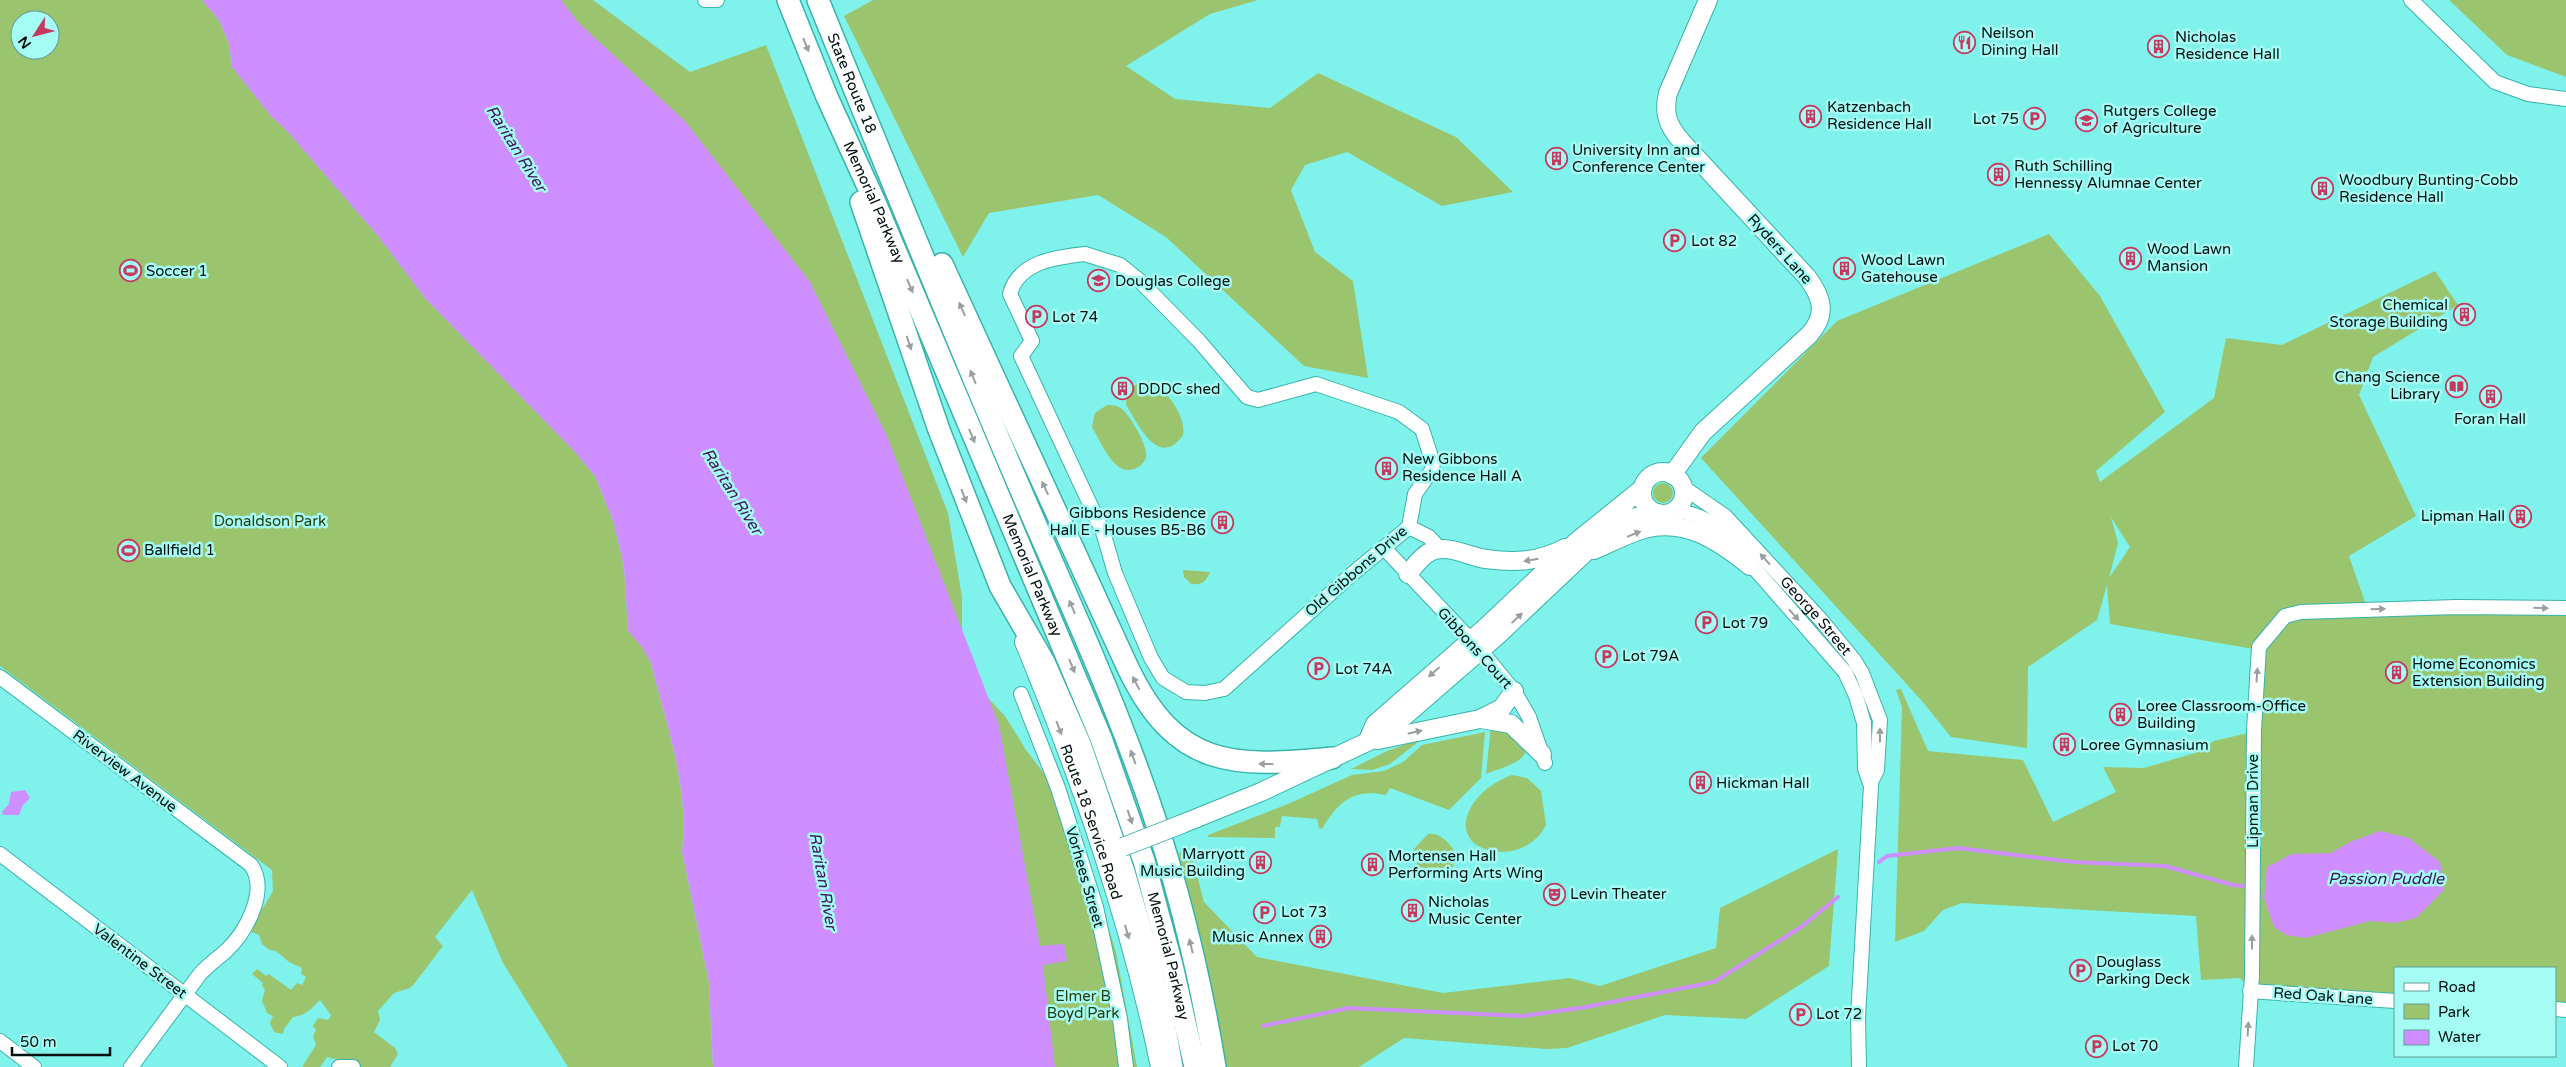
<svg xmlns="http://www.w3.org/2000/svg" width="2566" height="1067" font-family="'Varela Round',sans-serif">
<rect width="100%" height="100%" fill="#7ff3eb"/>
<path fill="#9bc46f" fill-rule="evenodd" d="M0,0H202L219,20L229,44L232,67L272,117L288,132L379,237L425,298L575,452L595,476L614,523L624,567L628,631L643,647L651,663C666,724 690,788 682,851L709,982L713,1067H568L503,963L472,890L435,937L443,946L414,984L410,988L394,993L378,1011L380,1020L374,1032L395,1048L398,1054L390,1067H356L351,1063L327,1057L320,1067H302L316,1045L313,1036L316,1030L313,1026L318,1018L328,1020L331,1015L320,1000C312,1008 305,1016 293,1017L284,1029L283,1034L274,1032L270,1023L273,1016L267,1013L262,1001L265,989L262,986L263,983L252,974L257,969L266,976L269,974L291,990L297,983L302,985L306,977L301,974L302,968L289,962L276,951L270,950L262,944L259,935L249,931L273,891L272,870L0,666ZM20,20H50V50H20Z
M552,0H593L690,72L766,45L948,513L962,597V640Z
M873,0H1258L1210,14L1126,66L1175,99L1270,108L1318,73L1456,137L1513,192L1442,206L1347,152L1305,165L1291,190L1315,252L1353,281L1368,378L1304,366L1166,237L1098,195L989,213L963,257L844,16Z
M2449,0H2566V77L2507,55Z
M2049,234L2100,296L2165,412L2096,471L2100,482L2214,398L2226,338L2282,345L2435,271L2458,305L2373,357L2359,395L2416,516L2349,556L2366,605L2566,609V1007L2555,1006V968H2395V997L2249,988L2240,978L2201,980L2196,916L1962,903L1943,910L1924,931L1895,942L1902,707L1896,690L1901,689L1928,751L2023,760L2053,822L2116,792L2103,767L2144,768L2195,753L2214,741L2248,733L2259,650L2110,624L2107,585L2097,620L2028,667L2027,748L1951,737L1922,701L1701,458L1837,321ZM2111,517L2130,547L2109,578L2118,543Z
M1150,381C1166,388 1187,418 1183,435C1159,470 1138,424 1126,405C1127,390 1134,382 1150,381Z
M1107,405C1112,405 1117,405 1122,409C1131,417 1149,447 1146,458C1143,464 1140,467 1134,469C1114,477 1100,440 1092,427L1095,413Z
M1653 493a10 10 0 1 1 20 0a10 10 0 1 1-20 0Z
M1183,570L1210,572C1206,582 1202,585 1191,584L1184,577Z
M988,698L1005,716L1026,750L1072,810L1116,952L1137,1067H1052Z
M1491,726L1503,729L1526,749C1526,763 1497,769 1486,774Z
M1485,732L1481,778L1449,810L1390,788L1386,795C1353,788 1338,802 1322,829L1319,828L1317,819L1282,816L1280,827H1275V838L1208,837V835L1288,804L1352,775L1384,771L1403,762L1422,745Z
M1423,738L1390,764L1372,770L1351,769L1387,751Z
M1512,775L1527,778L1541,791L1546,825C1523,872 1438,853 1475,801C1484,789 1498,780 1512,775Z
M1428,834C1440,832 1451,844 1456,854L1452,870H1417V856L1412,851Z
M1190,848L1204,902L1257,957L1443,993L1570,978L1600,986L1716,948L1720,908L1838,849L1829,966L1746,1019L1665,1015L1567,1048L1546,1049L1404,1038L1359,1067H1225L1179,853Z"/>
<path fill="#cf8eff" d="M202,0H561L579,23L685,121L810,282L887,436L999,725L1040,946L1064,944L1067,961L1043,965L1055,1067H713L709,982L682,851C690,788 666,724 651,663L642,647L628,631L624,567L614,523L595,476L575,452L425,298L379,237L288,132L272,117L232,67L229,44L219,20Z
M25,790L30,798L23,805L19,815H3L2,812L9,804L11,792Z
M2380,831L2409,838L2440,862L2444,890L2416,918L2395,923L2370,921L2306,938L2286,935L2274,927L2264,898L2267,867L2292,854L2331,853L2350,842Z"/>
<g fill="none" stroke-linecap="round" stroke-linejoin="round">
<path stroke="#cf8eff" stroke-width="4" d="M1879,862L1887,856L1958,848L2074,862L2165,866L2233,885L2245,886
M1263,1026L1349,1008L1523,1016L1586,1007L1714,982L1801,927L1838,897"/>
<defs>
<g id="minor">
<path d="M705,0H717"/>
<path d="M2411,0L2495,82L2528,94L2566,99"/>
<path d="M1085,254L1120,265L1140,281L1199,341L1247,397L1258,400L1316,384L1399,412L1422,429L1433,463L1432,470L1415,494L1409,527L1351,575L1224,689L1205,693L1186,692L1163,678L1151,658L1115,573L1103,532L1021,356L1032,341L1010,294C1018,262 1056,257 1085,254Z"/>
<path id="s1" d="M1683,487L1725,516L1821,620L1854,660L1862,673L1880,720L1877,770L1871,782"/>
<path d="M1673,511C1692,512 1706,518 1720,529L1845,672L1856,696L1864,723L1865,769L1871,786L1858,1017L1859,1067"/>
<path d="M1409,527L1429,537L1440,549"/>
<path d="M1384,548L1481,651L1514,691L1529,717L1545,763"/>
<path d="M0,677L251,865C269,891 246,932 226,951C217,959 208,965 200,974C177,1005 154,1036 131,1067"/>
<path d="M1021,694L1058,788L1096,907L1120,1019L1126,1067"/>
<path d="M0,854L280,1067"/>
<path d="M2250,991L2395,1001"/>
<path d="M2555,1009L2566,1010"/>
<path d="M0,1041L34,1067"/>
<path d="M339,1067H353"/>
<path d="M2246,1067L2252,976L2254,730L2259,647L2285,616L2301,612L2456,607L2566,608"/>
</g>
<g id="major">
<circle cx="1663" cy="493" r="21"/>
<path d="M1672,475L1703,432L1809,335C1827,315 1823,298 1807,277L1682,142C1668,126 1663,114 1668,93L1708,0"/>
<path d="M1594,550C1610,543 1627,534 1644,529C1686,518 1719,541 1750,566"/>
<path d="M1408,574C1414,567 1421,556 1430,552C1445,543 1470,557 1486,559C1514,563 1539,562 1565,548"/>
<path id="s2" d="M1024,642C1081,780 1130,920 1160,1067"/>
<path d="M1481,719L1511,724L1542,754"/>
<path d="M1368,740L1375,724L1486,627L1576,542L1643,488"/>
<path d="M1378,740L1480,719L1502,708L1514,691"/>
<path d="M1182,824L1261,792L1384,734L1497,636L1606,533L1630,518L1658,513"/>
</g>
<g id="highway">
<path id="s3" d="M788,0L827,97L874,200L1101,738L1144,861L1172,965L1195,1067"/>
<path id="s4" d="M818,0C882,157 946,315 1013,472C1054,568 1099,664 1135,762C1172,861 1198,963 1215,1067"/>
<path d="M861,202L939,430L1000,586L1044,662L1080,744L1124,872L1148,954L1163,1017L1172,1067"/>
<path d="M942,264L1128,668C1176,768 1232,768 1332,758"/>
</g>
</defs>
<use href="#minor" stroke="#38b3ac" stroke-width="16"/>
<use href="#major" stroke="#38b3ac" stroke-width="20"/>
<use href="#highway" stroke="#38b3ac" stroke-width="24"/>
<use href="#minor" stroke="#fff" stroke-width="14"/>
<use href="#major" stroke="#fff" stroke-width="18"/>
<use href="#highway" stroke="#fff" stroke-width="21"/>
<defs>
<path id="major-bridge" d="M1123,847L1182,824"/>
</defs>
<use href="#major-bridge" stroke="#38b3ac" stroke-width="20" stroke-linecap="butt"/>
<use href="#major-bridge" stroke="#fff" stroke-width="18"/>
</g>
<defs><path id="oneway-solid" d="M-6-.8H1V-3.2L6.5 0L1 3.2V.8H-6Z" transform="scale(1.25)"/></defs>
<g fill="#999f9f">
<use href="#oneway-solid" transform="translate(806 45) rotate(68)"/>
<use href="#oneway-solid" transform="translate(910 286) rotate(67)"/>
<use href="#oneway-solid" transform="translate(962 309) rotate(-114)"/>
<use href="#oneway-solid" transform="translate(909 343) rotate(71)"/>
<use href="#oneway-solid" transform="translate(973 377) rotate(-112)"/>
<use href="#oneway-solid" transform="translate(972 436) rotate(67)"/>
<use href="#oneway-solid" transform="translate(1045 488) rotate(-115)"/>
<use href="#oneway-solid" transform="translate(964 496) rotate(69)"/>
<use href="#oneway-solid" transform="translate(1634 534) rotate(-22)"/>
<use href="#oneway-solid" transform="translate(1765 559) rotate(-132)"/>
<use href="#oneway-solid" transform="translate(1531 560) rotate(170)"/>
<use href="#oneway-solid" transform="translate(1072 607) rotate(-114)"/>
<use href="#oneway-solid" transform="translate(2541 608) rotate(2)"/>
<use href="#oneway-solid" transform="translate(2378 609) rotate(-1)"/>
<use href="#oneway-solid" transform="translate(1794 615) rotate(48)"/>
<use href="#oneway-solid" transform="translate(1517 618) rotate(-43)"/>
<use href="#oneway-solid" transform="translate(1072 666) rotate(67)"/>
<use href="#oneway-solid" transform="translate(1434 672) rotate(139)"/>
<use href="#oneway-solid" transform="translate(2257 675) rotate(-86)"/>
<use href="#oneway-solid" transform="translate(1136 683) rotate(-117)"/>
<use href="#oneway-solid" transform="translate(1059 728) rotate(69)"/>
<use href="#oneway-solid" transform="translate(1415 732) rotate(-13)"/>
<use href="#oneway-solid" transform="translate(1880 735) rotate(-90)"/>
<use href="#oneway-solid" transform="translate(1133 757) rotate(-110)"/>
<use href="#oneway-solid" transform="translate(1266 764) rotate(-179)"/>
<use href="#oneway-solid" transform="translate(1130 817) rotate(71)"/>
<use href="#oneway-solid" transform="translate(1127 932) rotate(74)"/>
<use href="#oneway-solid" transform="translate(2252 942) rotate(-90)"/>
<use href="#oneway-solid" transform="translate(1191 946) rotate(-104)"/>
<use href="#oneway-solid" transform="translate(2248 1029) rotate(-87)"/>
</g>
<defs>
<symbol id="restaurant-ring" viewBox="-11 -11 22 22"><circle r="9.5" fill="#a4fcf5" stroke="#c7385e" stroke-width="1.5"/><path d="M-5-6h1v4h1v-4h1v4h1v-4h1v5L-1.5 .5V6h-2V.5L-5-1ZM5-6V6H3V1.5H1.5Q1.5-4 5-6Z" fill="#c7385e"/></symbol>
<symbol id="building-ring" viewBox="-11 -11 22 22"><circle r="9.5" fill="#a4fcf5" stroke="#c7385e" stroke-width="1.5"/><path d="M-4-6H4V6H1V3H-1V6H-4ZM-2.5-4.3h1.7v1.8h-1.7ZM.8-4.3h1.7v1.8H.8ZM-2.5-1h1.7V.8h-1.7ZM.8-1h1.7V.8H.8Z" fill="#c7385e"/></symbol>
<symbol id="parking-ring" viewBox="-11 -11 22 22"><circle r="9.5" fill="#a4fcf5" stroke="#c7385e" stroke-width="1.5"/><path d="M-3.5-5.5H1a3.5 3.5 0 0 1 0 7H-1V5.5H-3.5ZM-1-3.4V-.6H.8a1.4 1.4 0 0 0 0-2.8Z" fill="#c7385e"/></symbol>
<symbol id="school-ring" viewBox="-11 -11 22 22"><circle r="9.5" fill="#a4fcf5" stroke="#c7385e" stroke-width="1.5"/><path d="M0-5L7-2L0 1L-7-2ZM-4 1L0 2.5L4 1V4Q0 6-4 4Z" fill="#c7385e"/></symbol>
<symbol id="stadium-ring" viewBox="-11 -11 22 22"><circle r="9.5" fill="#a4fcf5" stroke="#c7385e" stroke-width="1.5"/><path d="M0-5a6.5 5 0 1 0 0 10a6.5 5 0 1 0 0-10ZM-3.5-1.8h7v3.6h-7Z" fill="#c7385e"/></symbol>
<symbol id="library-ring" viewBox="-11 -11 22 22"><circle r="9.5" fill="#a4fcf5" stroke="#c7385e" stroke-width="1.5"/><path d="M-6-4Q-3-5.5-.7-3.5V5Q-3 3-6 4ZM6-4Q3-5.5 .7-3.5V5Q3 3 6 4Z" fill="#c7385e"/></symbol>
<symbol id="theatre-ring" viewBox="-11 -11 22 22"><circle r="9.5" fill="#a4fcf5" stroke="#c7385e" stroke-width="1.5"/><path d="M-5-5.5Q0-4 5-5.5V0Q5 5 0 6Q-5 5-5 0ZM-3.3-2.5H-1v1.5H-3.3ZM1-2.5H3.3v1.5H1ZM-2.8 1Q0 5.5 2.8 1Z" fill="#c7385e"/></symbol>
</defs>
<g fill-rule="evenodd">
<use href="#restaurant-ring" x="1952" y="30" width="25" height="25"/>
<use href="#building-ring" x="2146" y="34" width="25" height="25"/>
<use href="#building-ring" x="1798" y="104" width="25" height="25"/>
<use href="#parking-ring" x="2022" y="106" width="25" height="25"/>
<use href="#school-ring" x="2074" y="108" width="25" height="25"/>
<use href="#building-ring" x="1544" y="146" width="25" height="25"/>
<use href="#building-ring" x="1986" y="162" width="25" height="25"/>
<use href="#building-ring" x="2310" y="176" width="25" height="25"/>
<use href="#parking-ring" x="1662" y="228" width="25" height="25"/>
<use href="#building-ring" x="2118" y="246" width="25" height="25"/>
<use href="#building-ring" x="1832" y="256" width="25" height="25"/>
<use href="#stadium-ring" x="118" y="258" width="25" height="25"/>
<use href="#school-ring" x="1086" y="268" width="25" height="25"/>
<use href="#building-ring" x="2452" y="302" width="25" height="25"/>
<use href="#parking-ring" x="1024" y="304" width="25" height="25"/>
<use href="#library-ring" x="2444" y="374" width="25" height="25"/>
<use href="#building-ring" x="1110" y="376" width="25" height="25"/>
<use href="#building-ring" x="2478" y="384" width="25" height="25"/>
<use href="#building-ring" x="1374" y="456" width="25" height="25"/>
<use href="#building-ring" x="2508" y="504" width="25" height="25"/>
<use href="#building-ring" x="1210" y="510" width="25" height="25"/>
<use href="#stadium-ring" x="116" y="538" width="25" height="25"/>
<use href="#parking-ring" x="1694" y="610" width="25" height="25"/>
<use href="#parking-ring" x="1594" y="644" width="25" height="25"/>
<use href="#parking-ring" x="1306" y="656" width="25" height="25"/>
<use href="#building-ring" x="2384" y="660" width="25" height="25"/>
<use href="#building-ring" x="2108" y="702" width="25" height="25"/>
<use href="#building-ring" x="2052" y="732" width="25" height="25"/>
<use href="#building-ring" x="1688" y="770" width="25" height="25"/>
<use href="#building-ring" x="1248" y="850" width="25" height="25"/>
<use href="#building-ring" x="1360" y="852" width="25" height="25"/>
<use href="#theatre-ring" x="1542" y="882" width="25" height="25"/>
<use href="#building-ring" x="1400" y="898" width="25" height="25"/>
<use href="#parking-ring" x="1252" y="900" width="25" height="25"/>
<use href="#building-ring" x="1308" y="924" width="25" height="25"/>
<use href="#parking-ring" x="2068" y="958" width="25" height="25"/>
<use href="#parking-ring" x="1788" y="1002" width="25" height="25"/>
<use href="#parking-ring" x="2084" y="1034" width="25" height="25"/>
</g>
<g text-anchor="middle" stroke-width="5" stroke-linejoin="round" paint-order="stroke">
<g font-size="15" fill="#00100f" stroke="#a4fcf5" text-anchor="start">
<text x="1981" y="38">Neilson<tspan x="1981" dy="17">Dining Hall</tspan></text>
<text x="2175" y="42">Nicholas<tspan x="2175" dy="17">Residence Hall</tspan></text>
<text x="1827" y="112">Katzenbach<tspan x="1827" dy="17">Residence Hall</tspan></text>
<text x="2103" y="116">Rutgers College<tspan x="2103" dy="17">of Agriculture</tspan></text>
<text x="2019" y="124" text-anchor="end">Lot 75</text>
<text x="1572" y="155">University Inn and<tspan x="1572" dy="17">Conference Center</tspan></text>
<text x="2014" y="171">Ruth Schilling<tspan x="2014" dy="17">Hennessy Alumnae Center</tspan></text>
<text x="2339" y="185">Woodbury Bunting-Cobb<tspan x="2339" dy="17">Residence Hall</tspan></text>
<text x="1691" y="246">Lot 82</text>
<text x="2147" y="254">Wood Lawn<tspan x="2147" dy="17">Mansion</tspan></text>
<text x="1861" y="265">Wood Lawn<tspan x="1861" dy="17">Gatehouse</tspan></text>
<text x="146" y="276">Soccer 1</text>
<text x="1115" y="286">Douglas College</text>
<text x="2448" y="310" text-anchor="end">Chemical<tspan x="2448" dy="17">Storage Building</tspan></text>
<text x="1052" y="322">Lot 74</text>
<text x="2440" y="382" text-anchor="end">Chang Science<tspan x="2440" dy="17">Library</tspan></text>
<text x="1138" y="394">DDDC shed</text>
<text x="2490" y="424" text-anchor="middle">Foran Hall</text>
<text x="1402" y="464">New Gibbons<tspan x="1402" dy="17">Residence Hall A</tspan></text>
<text x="1206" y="518" text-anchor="end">Gibbons Residence<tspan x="1206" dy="17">Hall E - Houses B5-B6</tspan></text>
<text x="2505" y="521" text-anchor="end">Lipman Hall</text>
<text x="144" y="555">Ballfield 1</text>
<text x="1722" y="628">Lot 79</text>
<text x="1622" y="661">Lot 79A</text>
<text x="2412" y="669">Home Economics<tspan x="2412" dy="17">Extension Building</tspan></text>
<text x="1335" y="674">Lot 74A</text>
<text x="2137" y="711">Loree Classroom-Office<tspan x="2137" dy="17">Building</tspan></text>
<text x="2080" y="750">Loree Gymnasium</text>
<text x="1716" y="788">Hickman Hall</text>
<text x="1245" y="859" text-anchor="end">Marryott<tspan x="1245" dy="17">Music Building</tspan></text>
<text x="1388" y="861">Mortensen Hall<tspan x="1388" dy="17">Performing Arts Wing</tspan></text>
<text x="1570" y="899">Levin Theater</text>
<text x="1428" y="907">Nicholas<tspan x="1428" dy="17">Music Center</tspan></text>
<text x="1281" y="917">Lot 73</text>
<text x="1304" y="942" text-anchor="end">Music Annex</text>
<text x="2096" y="967">Douglass<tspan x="2096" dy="17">Parking Deck</tspan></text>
<text x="1816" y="1019">Lot 72</text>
<text x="2112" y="1051">Lot 70</text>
</g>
<g font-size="15" fill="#00100f" stroke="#a4fcf5">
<text dy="5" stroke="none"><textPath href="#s4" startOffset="90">State Route 18</textPath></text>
<text dy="5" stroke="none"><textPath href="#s3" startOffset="220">Memorial Parkway</textPath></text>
<text transform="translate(1780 249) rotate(48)" y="5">Ryders Lane</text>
<text transform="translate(1356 571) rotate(-41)" y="5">Old Gibbons Drive</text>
<text dy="5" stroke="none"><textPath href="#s3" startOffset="625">Memorial Parkway</textPath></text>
<text dy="5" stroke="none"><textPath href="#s1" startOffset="186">George Street</textPath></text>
<text transform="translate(1475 648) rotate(48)" y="5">Gibbons Court</text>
<text transform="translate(125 771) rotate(37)" y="5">Riverview Avenue</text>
<text transform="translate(2253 801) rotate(-90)" y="5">Lipman Drive</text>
<text dy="5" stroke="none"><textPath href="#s2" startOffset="192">Route 18 Service Road</textPath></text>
<text transform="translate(1085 877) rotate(74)" y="5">Vorhees Street</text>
<text dy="5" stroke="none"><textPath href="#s3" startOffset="1030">Memorial Parkway</textPath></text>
<text transform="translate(140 961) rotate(37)" y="5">Valentine Street</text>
<text transform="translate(2323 996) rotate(4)" y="5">Red Oak Lane</text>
</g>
<g font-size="15" fill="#283e0a" stroke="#a4fcf5">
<text x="270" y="526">Donaldson Park</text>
<text x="1083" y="1001">Elmer B<tspan x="1083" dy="17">Boyd Park</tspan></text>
</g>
<g font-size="16" font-style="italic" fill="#41165b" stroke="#a4fcf5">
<text transform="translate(517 148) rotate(58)" y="6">Raritan River</text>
<text transform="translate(733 491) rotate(58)" y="6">Raritan River</text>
<text x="2386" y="884">Passion Puddle</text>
<text transform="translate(824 881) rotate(80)" y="6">Raritan River</text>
</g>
</g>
<rect x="2394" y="967" width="162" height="90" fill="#a4fcf5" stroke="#629e99"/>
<rect x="2404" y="983" width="25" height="8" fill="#ffffff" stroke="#629e99"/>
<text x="2438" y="992" font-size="15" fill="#00100f">Road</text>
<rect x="2404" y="1004" width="25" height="15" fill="#9bc46f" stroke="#629e99"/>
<text x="2438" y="1017" font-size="15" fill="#00100f">Park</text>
<rect x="2404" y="1030" width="25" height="15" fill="#cf8eff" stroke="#629e99"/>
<text x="2438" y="1042" font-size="15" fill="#00100f">Water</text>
<g transform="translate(35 35) rotate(234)"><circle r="24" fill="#a4fcf5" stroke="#629e99"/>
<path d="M0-4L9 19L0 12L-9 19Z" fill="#c7385e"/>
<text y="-8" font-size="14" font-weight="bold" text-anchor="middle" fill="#00100f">N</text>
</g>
<path d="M12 1047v8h98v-8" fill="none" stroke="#00100f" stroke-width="2.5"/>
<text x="20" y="1047" font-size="15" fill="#00100f" stroke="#a4fcf5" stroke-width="4" paint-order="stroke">50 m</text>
</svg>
